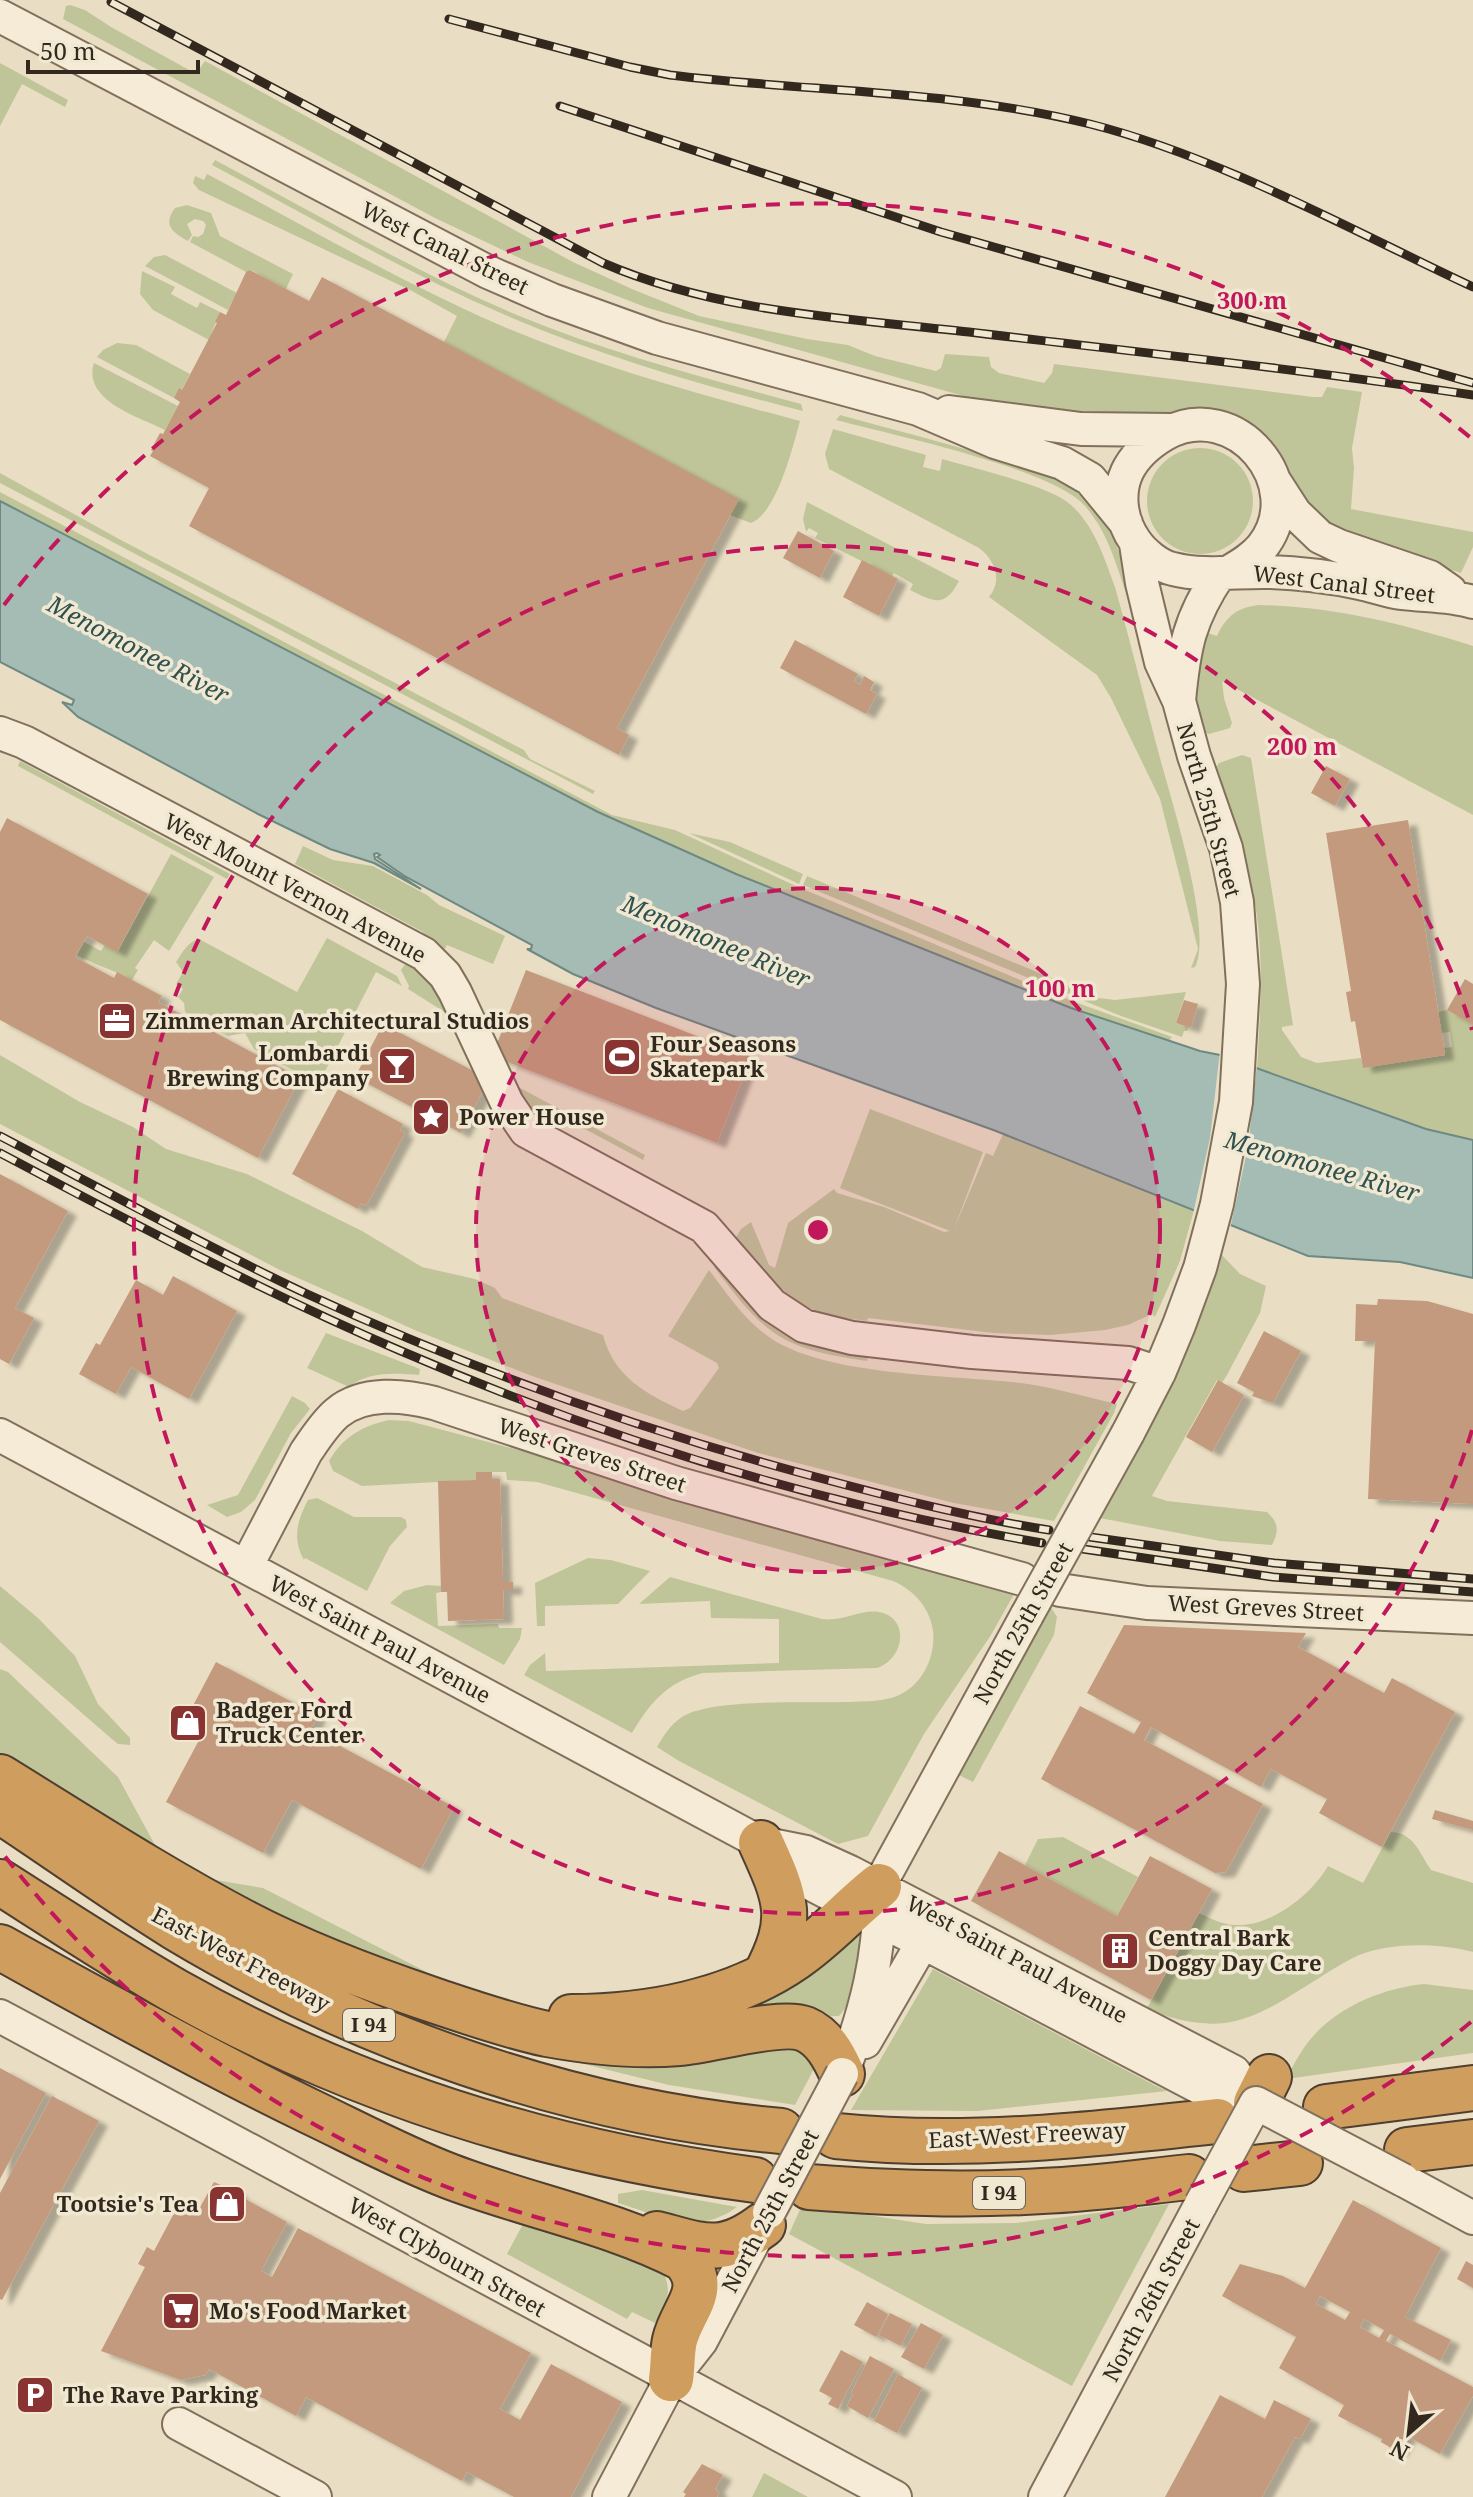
<svg xmlns="http://www.w3.org/2000/svg" width="1473" height="2497" font-family="'Noto Serif',serif">
<defs>
<filter id="shadow"><feDropShadow dx="9" dy="5" stdDeviation="2" flood-color="#0004"/></filter>
</defs>
<rect width="100%" height="100%" fill="#e9dec3"/>
<path fill="#c0c599" d="M70,5L85,10L111,27L191,71H198L205,61L573,262L632,289L699,316L807,339L848,345L875,356L936,371L941,368L945,354L989,357L991,367L999,373L1044,383L1052,373L1054,364L1313,397H1322L1327,387L1362,392L1352,448L1354,468L1351,509L1473,532V547L1461,573L1361,539L1330,525L1305,499L1272,444L1250,424L1232,415L1200,409L1163,415L1095,417L978,400L648,308L528,262L435,218L63,19L66,6Z
M0,63L68,100L65,107L22,84L0,126Z
M215,160C315,213 413,271 517,315C609,353 705,378 801,404L803,411C701,385 600,356 503,314C403,271 308,216 212,165Z
M207,174C296,221 385,273 477,315C580,362 691,392 800,421C793,446 777,513 751,523L730,515L444,342L457,316L412,291L199,190L193,183L195,176L204,180Z
M187,205L211,213L220,236L293,274L286,289L251,270L248,273L190,242L193,236L198,237L203,234L206,225L203,221L195,219L187,224L192,235L188,241C173,233 162,225 175,208Z
M165,255L237,293L228,310L145,266L154,257Z
M142,271L175,287L171,294L197,308L200,302L220,312L209,340L153,310L140,294Z
M117,343L136,345L190,374L182,390L179,389L174,398L97,357L103,350Z
M94,363L178,406L165,430C140,417 82,401 94,363Z
M840,415C895,430 950,444 1005,461C1029,468 1058,474 1078,490C1115,518 1125,568 1133,610C1117,573 1112,536 1084,505C1053,469 889,434 836,420Z
M833,429L926,455L923,467L940,471L942,459C973,468 1042,484 1066,501C1093,521 1104,557 1115,587C1130,640 1143,694 1157,747C1169,793 1214,931 1195,967L1191,968L1198,949L1160,799L1111,698L1097,675L989,597C1003,580 995,560 979,548L829,469L825,454Z
M1147 501a53 53 0 1 1 106 0a53 53 0 1 1-106 0Z
M0,473L119,539L524,750L530,759L595,791L593,794L0,483Z
M0,492L612,815L675,830L798,887L1061,997L1172,1037L1164,1050L795,897L759,895L357,689L0,501Z
M807,502L959,581C945,608 934,602 910,590L913,584L894,573L892,576L815,538L818,533L809,528L806,532L803,519Z
M1258,605C1332,606 1403,624 1473,646V815L1222,681L1224,698L1232,723L1230,728L1209,734L1203,732L1195,699L1201,631L1217,636C1226,617 1236,608 1258,605Z
M1242,755L1251,758L1293,1025L1282,1027V1030L1301,1057L1317,1063L1361,1058L1363,1067L1445,1055L1444,1048L1452,1047L1450,1032L1441,1033L1438,1012L1447,1010L1473,1025V1140L1426,1129L1257,1069C1260,1016 1264,962 1256,910C1248,861 1231,815 1215,769L1219,763Z
M20,761L230,874L227,879L18,766Z
M689,833L730,842L803,874L799,884Z
M303,846L333,860L373,866L427,895L439,905L505,936L493,964L447,945L442,954L421,937L423,932L295,864Z
M171,854L214,877L169,951L154,940L135,968L138,970L132,980C114,970 95,965 77,955L84,942L101,951L105,945L118,951Z
M807,876L1099,998L1115,1000L1186,992L1176,1023L1188,1027L1187,1031H1184L1182,1037L1121,1016L803,885Z
M327,938L397,976L402,986L376,972L320,1081L315,1074L298,1073L254,1049L245,1033L228,1036L185,1012L184,1003L178,997L183,989L176,984L183,972L176,962C183,952 187,942 199,939L297,992Z
M408,960L432,981L454,1018L408,989L409,986L401,970Z
M0,1055L80,1102L133,1127L166,1149L247,1174L362,1231L422,1267L475,1279L495,1288L502,1298L603,1335C614,1377 646,1394 683,1411L690,1408L719,1368L717,1363L668,1336L709,1270C728,1295 747,1324 775,1341C834,1376 951,1375 1021,1383C1053,1387 1085,1397 1117,1404L1114,1413L1054,1521L954,1503L758,1453L532,1376L417,1331L280,1270L0,1124Z
M509,1082L645,1155L643,1160L568,1120L551,1129L538,1121Z
M870,1109L983,1152L954,1229L986,1153L993,1156L1003,1134L1194,1210L1180,1261L1155,1317L1152,1314L1128,1325L1105,1330L1050,1335L993,1333L868,1318L867,1321L837,1317C789,1307 765,1275 735,1239L741,1229L751,1222L769,1265L775,1268L788,1223L834,1189L837,1193L884,1207L944,1232L950,1231L840,1188Z
M1222,1255L1240,1274L1266,1286L1260,1313L1227,1375L1222,1383L1217,1380L1152,1496L1167,1501L1267,1512C1279,1523 1279,1531 1272,1545L1220,1541L1100,1518C1147,1433 1195,1349 1222,1255Z
M718,1264C769,1331 783,1344 868,1357L867,1361C781,1349 765,1335 714,1267Z
M326,1333L420,1369L419,1375C397,1373 367,1371 349,1387L307,1368Z
M292,1396L305,1403L310,1409L291,1433L255,1500L241,1512L227,1517L207,1505L238,1495Z
M389,1420L409,1421L545,1457L713,1510L1014,1594L991,1635L924,1734L868,1836L838,1844L679,1761L657,1747C665,1733 674,1719 690,1713C725,1699 808,1703 848,1702C864,1701 882,1702 897,1696C922,1686 936,1657 933,1631C930,1608 914,1590 893,1581L537,1482L507,1480L506,1472H492L476,1480L362,1486L333,1471L329,1461C343,1437 362,1426 389,1420Z
M317,1498L354,1517H401L406,1520L407,1527L390,1546L367,1591L305,1558L304,1560C292,1538 297,1521 308,1500Z
M588,1558L611,1560L650,1571L618,1604L545,1606V1626H537L535,1583Z
M670,1577L822,1619C843,1622 860,1609 879,1612C910,1617 905,1659 877,1668L703,1673C667,1682 650,1703 632,1733L524,1675L530,1665L545,1653L546,1671L779,1663V1619L711,1618L710,1601L639,1604Z
M427,1585L441,1586V1592L436,1593L438,1626L498,1624L499,1628H522L520,1639L504,1665L390,1603L404,1591Z
M0,1586L38,1618L75,1656L98,1704L130,1738V1745L118,1744L113,1740L0,1642Z
M1050,1606L1057,1617L1054,1635L973,1782L959,1775Z
M0,1669L8,1672L118,1777L155,1845L209,1879L263,1888L450,1984L348,1959L0,1763Z
M1391,1832C1414,1833 1419,1852 1431,1870L1473,1883V1952C1438,1943 1391,1942 1357,1956C1338,1965 1321,1977 1303,1988C1279,2003 1254,2019 1225,2023C1197,2026 1172,2018 1146,2010L1199,1913C1210,1918 1223,1925 1235,1925C1271,1927 1311,1895 1328,1866L1363,1883Z
M1063,1837L1138,1877L1117,1916L1025,1865L1038,1839Z
M853,1927L864,1933L852,2000L839,2016L683,2020Z
M933,1969L1158,2087L1167,2091L977,2111L851,2110Z
M1424,1984L1473,1990V2053L1286,2079C1293,2066 1300,2052 1309,2041C1336,2007 1383,1988 1424,1984Z
M794,2044L816,2065L795,2105L669,2085L515,2047Z
M642,2190L737,2207C695,2237 662,2216 618,2203V2194Z
M1169,2204L1072,2386L789,2234L802,2205L926,2224L1015,2223Z
M524,2222L660,2266C673,2288 669,2303 655,2323L632,2312L627,2319L507,2254Z
M764,2473L808,2497H752Z"/>
<path fill="#a5bcb5" stroke="#6d8982" stroke-width="2" d="M0,501L598,812L736,874L1071,1008L1200,1051L1220,1055L1426,1129L1473,1140V1278L1400,1262L1308,1256L996,1131L656,1008L573,974L527,949H531L532,945L406,877L377,857L380,855L377,853L374,854L375,859L421,889L374,863L330,849L258,814L78,717L62,702L72,705L74,700L0,662Z"/>
<path fill="#e9dec3" d="M1220,1051L1257,1065L1248,1147L1230,1229L1193,1214L1210,1138Z"/>
<path fill="#c39a7d" fill-rule="evenodd" filter="url(#shadow)" d="M250,270L309,301L322,277L739,499L617,728L629,735L619,755L189,526L209,488L150,456L153,451L151,450L160,433L163,434L180,402L174,398L179,388L182,390L217,323L215,322L220,312L226,315L246,272Z
M798,531L834,551L820,578L783,558Z
M862,560L898,579L879,616L843,597Z
M795,640L858,674L854,681L860,685L864,676L874,682L870,690L877,694L866,714L780,668Z
M1326,766L1350,779L1335,806L1311,793Z
M7,818L148,894L117,952L87,936L75,957L114,978L117,972L162,996L158,1002L300,1078L258,1158L0,1020V832Z
M1408,820L1445,1055L1363,1068L1355,1021L1351,1022L1346,992L1351,991L1326,833Z
M526,970L751,1057L717,1143L492,1056Z
M1465,979L1473,984V1025L1447,1010Z
M1184,1000L1198,1004L1191,1028L1176,1023Z
M383,1024L489,1079L461,1133L355,1077Z
M338,1089L403,1124L400,1130L405,1133L366,1206L361,1203L358,1209L292,1174Z
M0,1174L68,1211L15,1308L34,1318L9,1364L0,1359Z
M173,1276L237,1311L189,1399L131,1367L116,1394L79,1374L96,1343L100,1345L136,1280L163,1295Z
M1378,1299L1427,1301L1473,1314V1504L1368,1499L1375,1341H1355L1356,1304L1377,1305Z
M1264,1331L1301,1351L1273,1403L1252,1396L1254,1392L1237,1383Z
M1218,1380L1244,1395L1212,1452L1186,1437Z
M476,1472H492V1479H500L503,1582H513V1590H503L504,1619L448,1621L447,1592H441L438,1481L476,1480Z
M1124,1625L1306,1633L1298,1647L1384,1693L1392,1678L1455,1712L1382,1847L1319,1813L1327,1799L1271,1769L1261,1787L1151,1727L1144,1740L1263,1804L1226,1872L1215,1873L1041,1779L1080,1706L1134,1734L1141,1722L1087,1693Z
M216,1662L313,1713L317,1717L310,1730L454,1807L421,1869L292,1800L263,1853L166,1802L206,1727L187,1717Z
M1435,1810L1473,1821V1830L1432,1819Z
M999,1851L1117,1916L1150,1856L1212,1889L1151,2000L971,1901Z
M0,2068L46,2093L0,2179Z
M52,2096L99,2121L2,2300L0,2299V2193Z
M214,2182L239,2193L238,2195L287,2222L261,2271L272,2277L298,2228L531,2353L500,2409L520,2420L551,2364L622,2402L571,2497H514L467,2472L462,2481L306,2397L296,2416L209,2369L205,2375L181,2380L101,2351L145,2267L138,2264L147,2247L154,2251L181,2200L199,2209Z
M1353,2200L1441,2248L1405,2317L1451,2340L1440,2361L1390,2334L1386,2341L1473,2387V2396L1440,2454L1407,2436L1398,2452L1381,2442L1382,2439L1338,2416L1344,2405L1279,2368L1296,2337L1222,2296L1240,2264L1283,2276L1305,2288ZM1320,2296L1350,2312L1345,2320L1316,2304ZM1364,2319L1384,2330L1379,2338L1360,2327Z
M1466,2261L1473,2265V2288L1457,2279Z
M867,2302L888,2314L876,2337L854,2325Z
M890,2313L912,2324L901,2346L879,2335Z
M921,2323L943,2335L924,2369L901,2357Z
M841,2350L863,2362L838,2409L828,2404L832,2398L819,2391Z
M870,2356L894,2369L868,2418L847,2406L853,2395L851,2393Z
M898,2374L922,2388L897,2433L874,2421Z
M1220,2395L1265,2419L1274,2400L1311,2419L1300,2439L1295,2437L1262,2497H1165Z
M702,2464L723,2475L715,2489L719,2492L717,2497H684L686,2494L683,2492Z"/>
<g fill="none" stroke-linecap="round" stroke-linejoin="round">
<defs>
<path id="minor" d="M0,16L488,272L552,300L657,338L918,409L995,442L1062,463L1090,479L1126,523
M949,412L1081,429L1172,430
M1275,482L1295,513L1320,537L1339,546L1430,577L1450,591
M1229,572C1241,565 1253,558 1262,547C1311,485 1235,395 1165,434C1148,444 1135,455 1127,472C1117,494 1121,521 1135,541C1143,553 1159,566 1173,569C1204,577 1238,571 1270,572C1300,573 1331,577 1360,583C1374,586 1387,591 1401,593C1425,596 1450,595 1473,602
M1179,701C1184,647 1189,619 1220,573
M0,733L24,742L424,954L445,975L455,992L507,1103L526,1131L704,1227L772,1305L804,1326L852,1338L972,1352L1128,1363L1159,1373
M1128,1433L1159,1373L1179,1325L1200,1268L1217,1204L1236,1102L1243,984L1237,902L1226,848L1194,756L1179,701L1161,662L1142,583L1136,544
M0,1435L761,1843L794,1875L1220,2098L1256,2103
M246,1567L306,1452C315,1439 325,1423 337,1413C363,1391 404,1395 434,1403L676,1483L1022,1579
M1060,1590L1147,1603L1473,1618
M761,1843L806,1852L850,1872L1234,2072L1256,2103
M0,2016L895,2497
M865,2042L923,1942
M842,2074C865,2014 882,1952 879,1886L1027,1615
M1403,2180L1473,2218
M179,2424L315,2497
M609,2497L671,2379L701,2341L764,2222
M1045,2497L1201,2204"/>
<path id="highway" d="M0,1777C81,1827 161,1879 245,1923C306,1955 371,1979 436,2001C472,2013 509,2026 547,2034C591,2042 634,2047 679,2043C710,2041 780,2019 805,2029C824,2037 834,2056 842,2074
M14,1820C68,1856 121,1894 176,1928C357,2037 570,2112 781,2131
M761,1843C787,1900 795,1919 765,1976
M0,1882C58,1919 116,1957 175,1991C354,2092 552,2153 755,2180
M0,1947C102,2004 206,2061 311,2112C357,2134 402,2158 449,2176C524,2205 614,2222 684,2259C711,2290 683,2308 675,2340C672,2353 673,2367 671,2379
M571,2017C646,2017 732,2002 795,1958C826,1937 850,1909 879,1886
M1256,2103L1269,2077
M1326,2107L1473,2088
M836,2136C963,2149 1090,2135 1217,2121
M1407,2150L1473,2142
M1244,2169L1300,2163
M809,2187C886,2193 965,2196 1042,2191C1092,2189 1141,2182 1189,2177
M657,2234C703,2246 722,2256 763,2225"/>
</defs>
<use href="#minor" stroke="#81705c" stroke-width="36"/>
<use href="#highway" stroke="#4f3f30" stroke-width="48"/>
<use href="#minor" stroke="#f5ebd6" stroke-width="32"/>
<use href="#highway" stroke="#cf9d5d" stroke-width="44"/>
<defs>
<path id="rail" d="M111,2L603,263C719,313 846,318 969,332C1137,352 1306,370 1473,395
M449,19L630,67L670,75C810,92 953,90 1090,124C1220,157 1351,230 1473,287
M560,106L941,232L1473,383
M0,1136C102,1189 203,1245 307,1294C466,1367 632,1427 801,1473C883,1495 966,1517 1049,1530
M0,1153C132,1223 264,1292 401,1351C605,1439 823,1505 1042,1543
M1090,1537L1274,1563L1473,1579
M1083,1549L1273,1577L1473,1592"/>
</defs>
<use href="#rail" stroke="#33281e" stroke-width="9"/>
<use href="#rail" stroke="#f1e8d2" stroke-width="6" stroke-dasharray="18" stroke-linecap="butt"/>
<defs>
<path id="minor-bridge" d="M1027,1615L1128,1433
M1201,2204L1256,2103L1403,2180
M769,2212L842,2074"/>
</defs>
<use href="#minor-bridge" stroke="#81705c" stroke-width="36" stroke-linecap="butt"/>
<use href="#minor-bridge" stroke="#f5ebd6" stroke-width="32"/>
</g>
<circle cx="818" cy="1230" r="342" fill="#c2185b" fill-opacity=".12"/>
<g fill="none" stroke="#c2185b" stroke-width="4" stroke-dasharray="14 10">
<circle cx="818" cy="1230" r="342"/>
<path d="M1472 1430A684 684 0 1 1 1472 1030"/>
<path d="M1471 2022A1026 1026 0 0 1 4 1855M4 605A1026 1026 0 0 1 1471 438"/>
</g>
<defs>
<symbol id="office-square" viewBox="-11 -11 22 22"><rect x="-9" y="-9" width="18" height="18" rx="4" fill="#893333" stroke="#f1e8d2"/><path d="M-6-3h4V-5.5h4V-3h4V5H-6ZM-1-4.5V-3h2v-1.5ZM-6 0V1H6V0Z" fill="#fff"/></symbol>
<symbol id="stadium-square" viewBox="-11 -11 22 22"><rect x="-9" y="-9" width="18" height="18" rx="4" fill="#893333" stroke="#f1e8d2"/><path d="M0-5a6.5 5 0 1 0 0 10a6.5 5 0 1 0 0-10ZM-3.5-1.8h7v3.6h-7Z" fill="#fff"/></symbol>
<symbol id="bar-square" viewBox="-11 -11 22 22"><rect x="-9" y="-9" width="18" height="18" rx="4" fill="#893333" stroke="#f1e8d2"/><path d="M-6-5H6L.8 .8V4.5H3.5V6h-7V4.5H-.8V.8Z" fill="#fff"/></symbol>
<symbol id="sight-square" viewBox="-11 -11 22 22"><rect x="-9" y="-9" width="18" height="18" rx="4" fill="#893333" stroke="#f1e8d2"/><path d="M0-6L1.8-2.2L6-1.7L2.9 1.2L3.7 5.4L0 3.3L-3.7 5.4L-2.9 1.2L-6-1.7L-1.8-2.2Z" fill="#fff"/></symbol>
<symbol id="shop-square" viewBox="-11 -11 22 22"><rect x="-9" y="-9" width="18" height="18" rx="4" fill="#893333" stroke="#f1e8d2"/><path d="M-5-2.5h2.3a2.7 3.5 0 0 1 5.4 0H5L5.5 6h-11ZM-1.5-2.5h3a1.5 2.3 0 0 0-3 0Z" fill="#fff"/></symbol>
<symbol id="building-square" viewBox="-11 -11 22 22"><rect x="-9" y="-9" width="18" height="18" rx="4" fill="#893333" stroke="#f1e8d2"/><path d="M-4-6H4V6H1V3H-1V6H-4ZM-2.5-4.3h1.7v1.8h-1.7ZM.8-4.3h1.7v1.8H.8ZM-2.5-1h1.7V.8h-1.7ZM.8-1h1.7V.8H.8Z" fill="#fff"/></symbol>
<symbol id="supermarket-square" viewBox="-11 -11 22 22"><rect x="-9" y="-9" width="18" height="18" rx="4" fill="#893333" stroke="#f1e8d2"/><path d="M-6-5.5h2.5l.6 2H6L4.5 2H-2.5L-4.4-4H-6ZM-1.5 3.2a1.3 1.3 0 1 0 .1 0ZM3 3.2a1.3 1.3 0 1 0 .1 0Z" fill="#fff"/></symbol>
<symbol id="parking-square" viewBox="-11 -11 22 22"><rect x="-9" y="-9" width="18" height="18" rx="4" fill="#893333" stroke="#f1e8d2"/><path d="M-3.5-5.5H1a3.5 3.5 0 0 1 0 7H-1V5.5H-3.5ZM-1-3.4V-.6H.8a1.4 1.4 0 0 0 0-2.8Z" fill="#fff"/></symbol>
</defs>
<g fill-rule="evenodd">
<use href="#office-square" x="95" y="999" width="44" height="44"/>
<use href="#stadium-square" x="600" y="1035" width="44" height="44"/>
<use href="#bar-square" x="375" y="1044" width="44" height="44"/>
<use href="#sight-square" x="409" y="1095" width="44" height="44"/>
<use href="#shop-square" x="166" y="1701" width="44" height="44"/>
<use href="#building-square" x="1098" y="1929" width="44" height="44"/>
<use href="#shop-square" x="205" y="2182" width="44" height="44"/>
<use href="#supermarket-square" x="159" y="2289" width="44" height="44"/>
<use href="#parking-square" x="13" y="2373" width="44" height="44"/>
</g>
<g text-anchor="middle" stroke-width="7" stroke-linejoin="round" paint-order="stroke">
<g fill="#f1e8d2" stroke="#6c6254" stroke-width="2">
<rect x="343" y="2009" width="52" height="32" rx="6"/>
<rect x="973" y="2177" width="52" height="32" rx="6"/>
</g>
<g font-size="20" font-weight="bold" fill="#33281e">
<text x="369" y="2032">I 94</text>
<text x="999" y="2200">I 94</text>
</g>
<g font-size="22" fill="#33281e" stroke="#f1e8d2">
<text transform="translate(445 248) rotate(26)" y="8">West Canal Street</text>
<text transform="translate(1344 584) rotate(7)" y="8">West Canal Street</text>
<text transform="translate(1209 810) rotate(74)" y="8">North 25th Street</text>
<text transform="translate(295 888) rotate(28)" y="8">West Mount Vernon Avenue</text>
<text transform="translate(592 1455) rotate(18)" y="8">West Greves Street</text>
<text transform="translate(1266 1608) rotate(3)" y="8">West Greves Street</text>
<text transform="translate(1023 1623) rotate(-61)" y="8">North 25th Street</text>
<text transform="translate(380 1639) rotate(28)" y="8">West Saint Paul Avenue</text>
<text transform="translate(241 1959) rotate(28)" y="8">East-West Freeway</text>
<text transform="translate(1017 1959) rotate(28)" y="8">West Saint Paul Avenue</text>
<text transform="translate(1027 2135) rotate(-3)" y="8">East-West Freeway</text>
<text transform="translate(770 2211) rotate(-62)" y="8">North 25th Street</text>
<text transform="translate(447 2257) rotate(29)" y="8">West Clybourn Street</text>
<text transform="translate(1151 2300) rotate(-62)" y="8">North 26th Street</text>
</g>
<g font-size="22" font-weight="bold" fill="#33281e" stroke="#f1e8d2" text-anchor="start">
<text x="145" y="1029">Zimmerman Architectural Studios</text>
<text x="650" y="1052">Four Seasons<tspan x="650" dy="25">Skatepark</tspan></text>
<text x="369" y="1061" text-anchor="end">Lombardi<tspan x="369" dy="25">Brewing Company</tspan></text>
<text x="459" y="1125">Power House</text>
<text x="216" y="1718">Badger Ford<tspan x="216" dy="25">Truck Center</tspan></text>
<text x="1148" y="1946">Central Bark<tspan x="1148" dy="25">Doggy Day Care</tspan></text>
<text x="199" y="2212" text-anchor="end">Tootsie's Tea</text>
<text x="209" y="2319">Mo's Food Market</text>
<text x="63" y="2403">The Rave Parking</text>
</g>
<g font-size="24" font-style="italic" fill="#2f514f" stroke="#f1e8d2">
<text transform="translate(138 650) rotate(28)" y="8">Menomonee River</text>
<text transform="translate(716 942) rotate(23)" y="8">Menomonee River</text>
<text transform="translate(1322 1167) rotate(16)" y="8">Menomonee River</text>
</g>
</g>
<circle cx="818" cy="1230" r="12" fill="#c2185b" stroke="#f1e8d2" stroke-width="4"/>
<g font-size="24" text-anchor="middle" font-weight="bold" fill="#c2185b" stroke="#f1e8d2" stroke-width="7" stroke-linejoin="round" paint-order="stroke">
<text x="1252" y="309">300 m</text>
<text x="1302" y="755">200 m</text>
<text x="1060" y="997">100 m</text>
</g>
<g transform="translate(1409 2433) rotate(208)" stroke="#f1e8d2" stroke-width="6" paint-order="stroke">
<path d="M0-6L14 30L0 20L-14 30Z" fill="#33281e"/>
<text y="-12" font-size="22" font-weight="bold" text-anchor="middle" fill="#33281e">N</text>
</g>
<path d="M28 60v12h170v-12" fill="none" stroke="#33281e" stroke-width="4"/>
<text x="40" y="60" font-size="24" fill="#33281e" stroke="#f1e8d2" stroke-width="6" paint-order="stroke">50 m</text>
</svg>
